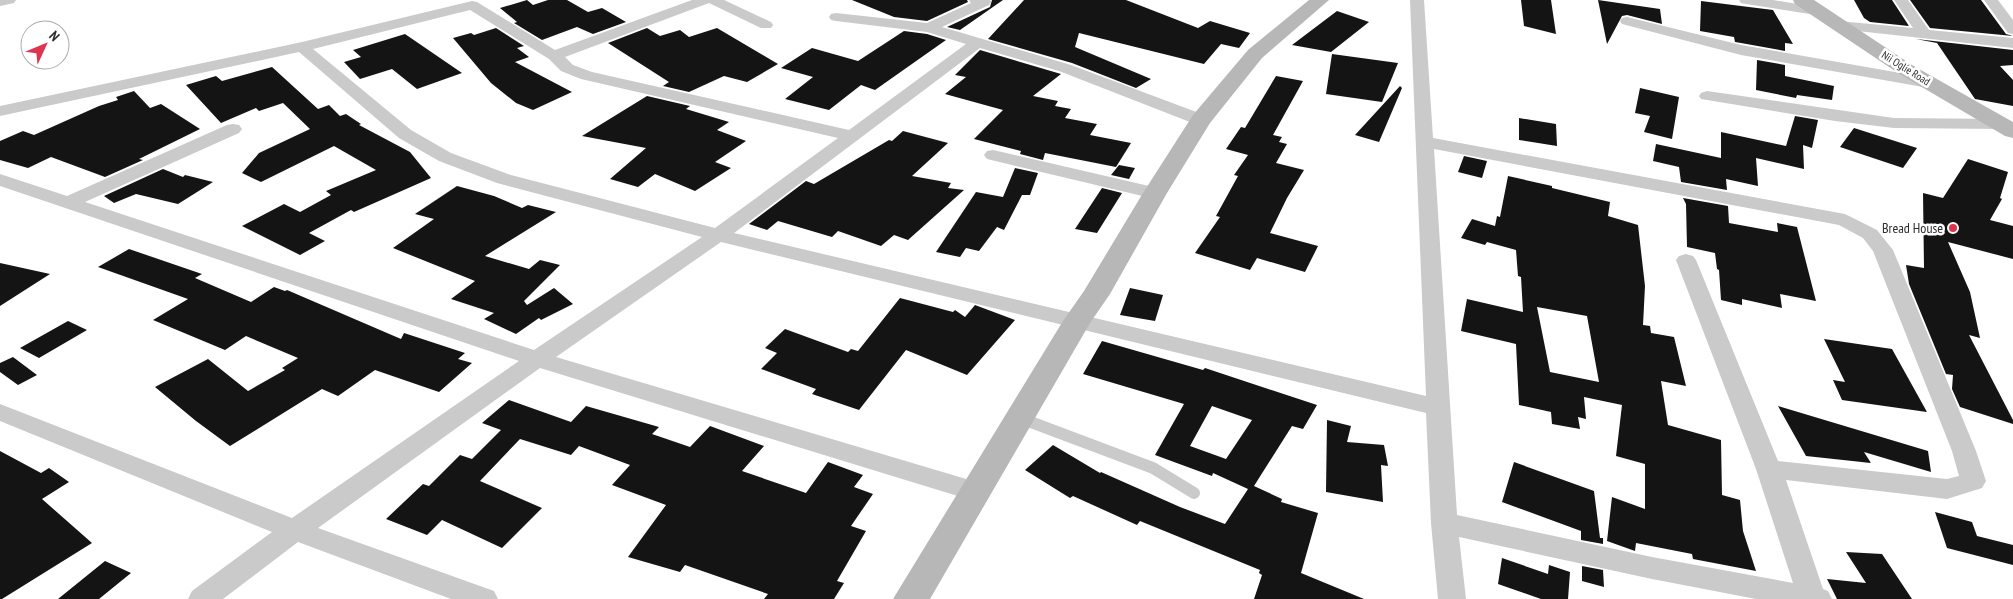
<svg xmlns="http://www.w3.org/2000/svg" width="2013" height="599" font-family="'PT Sans Narrow',sans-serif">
<rect width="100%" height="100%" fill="#fff"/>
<path fill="#141414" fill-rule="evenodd" d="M527,0L533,5L548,0H567L588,12L602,8L626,22L593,34L577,27L542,40L514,23L517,22L500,8Z
M852,0H967L968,2L927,21L894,17Z
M992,0H1003L960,30L947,27L990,7Z
M1024,0H1126L1198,28L1210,21L1250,33L1239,48L1221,44L1204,64L1079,33L1075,47L1151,79L1136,88L1072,63L988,39Z
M1521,0H1551L1556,34L1524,26Z
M1598,0L1660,9L1662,24L1627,15L1622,16L1607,44Z
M1854,0H1892L1909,26L1870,22L1864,18Z
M1910,0H1981L2006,34L2013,36L1930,28Z
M1701,1L1773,10L1793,44L1785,43V51L1741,43L1735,42L1734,37L1700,31Z
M1337,11L1369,22L1331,52L1292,45Z
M496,28L524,46L517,48L529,57L515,62L572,92L533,110L516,103L491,83L453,38L471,33L474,35Z
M647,28L660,36L680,30L689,37L717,28L778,64L747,82L724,76L689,92L663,86L669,82L608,43Z
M904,31L927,34L946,40L875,90L861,85L829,110L785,99L813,77L781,68L812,48L858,61Z
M405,34L462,73L417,89L392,69L360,79L344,62L361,57L353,50Z
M1916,39L2013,50V65L2000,66L2013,80V106L1975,99L1937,43Z
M980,50L1061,74L1033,96L1058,101L1055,106L1071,109L1065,118L1097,124L1090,135L1131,143L1116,167L1045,153L1043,160L1020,154L1021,151L974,139L1003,110L945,94L966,77L955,75Z
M1332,54L1398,63L1382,102L1326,94Z
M1757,60L1785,65V76L1834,86L1832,100L1797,95L1796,98L1756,90Z
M272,67L318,109L329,105L340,116L346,114L361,124L359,125L410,152L431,178L354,212L351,210L309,233L325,241L300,255L242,226L284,204L300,212L331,195L326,191L376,170L334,146L261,182L242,173L259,153L310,129L283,103L259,111L256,108L221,123L186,85L216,76L222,81Z
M1276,76L1303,81L1273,135L1282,137L1279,142L1287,144L1276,163L1304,170L1287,198L1270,233L1318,246L1305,272L1257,258L1250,270L1195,253L1220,217L1216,216L1238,176L1234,175L1248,155L1226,149L1241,127L1245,128Z
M1400,86L1402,88L1379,142L1355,135Z
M1640,88L1679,97L1672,139L1644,132L1650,116L1635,113Z
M134,91L150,108L161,104L200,129L139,159L143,160L105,177L51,157L28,168L0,160V141L23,131L34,135L99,106L118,100L116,97Z
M647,96L690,106L686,109L729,122L717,130L746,141L715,162L731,168L695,191L655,174L638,187L610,179L646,148L582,136Z
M1795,116L1818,120L1812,148L1803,145L1804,169L1756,158L1758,186L1726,179L1727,190L1681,182L1679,167L1653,161L1656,144L1721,158V132L1786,146Z
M1519,118L1556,124L1557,146L1519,140Z
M1854,128L1917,148L1903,168L1840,147Z
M903,131L948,143L912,176L951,183L948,188L964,190L908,240L894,235L881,246L838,231L832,237L778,221L767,230L749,224L806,181L814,184L889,140L892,141Z
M1464,156L1487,161L1482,178L1458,172Z
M1968,159L2008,172L2000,198L2002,199L1990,220L2013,226V259L1948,242L1970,292L1980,338L1969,335L2013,420V424L1960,407L1952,389L1953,375L1946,374L1909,284L1906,265L1924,268L1923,193L1943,198Z
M1119,165L1135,168L1129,179L1111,175Z
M1015,168L1038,173L1030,195H1022L1004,230L997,227L979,251L966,248L960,257L936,252L976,192L1003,197Z
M163,169L183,177L185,175L213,182L178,204L136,194L114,203L104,196Z
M1508,176L1552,186V188L1610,202L1608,216L1638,225L1645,286L1643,325L1650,326L1651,333L1674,337L1686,386L1661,381L1668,425L1721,440L1722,495L1740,500L1743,531L1756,571L1693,559L1692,554L1636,543L1635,551L1607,541L1612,497L1645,509V464L1616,456L1622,405L1584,397L1586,419L1578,417L1580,429L1552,424L1551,412L1519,405L1516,344L1461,331L1467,299L1523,312L1521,277L1518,276L1516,250L1487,242L1485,245L1461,238L1472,219L1495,226L1497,216L1500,217ZM1537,307L1587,316L1599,382L1550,372Z
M457,186L494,196L522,208L528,205L556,212L485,256L529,269L540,260L560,265L524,301L527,305L554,288L573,304L541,320L539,318L516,334L484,319L494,313L451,299L475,281L393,248L434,219L415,214Z
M1102,188L1122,193L1097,233L1075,229Z
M1683,198L1728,206L1729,223L1778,232L1777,223L1797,227L1816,301L1780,294L1782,308L1742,299V305L1721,300L1719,270L1717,269L1715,253L1687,247L1686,204Z
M129,249L202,274L195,278L251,302L274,287L285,291L287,290L401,339L404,333L465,353L458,359L472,363L439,392L375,370L338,396L322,389L230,446L196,421L155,387L208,359L248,391L285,370L282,368L298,358L246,336L225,350L153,320L188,299L98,267Z
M0,263L50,274L0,306Z
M1130,288L1163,295L1155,321L1120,315Z
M900,298L953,312L955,310L965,317L975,305L1015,320L967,375L906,350L859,410L812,394L816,389L761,369L777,353L765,348L785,329L848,352L851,349L858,351Z
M68,321L87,330L39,358L20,348Z
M1824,339L1892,349L1927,412L1842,400L1833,380L1845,382Z
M1102,341L1203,370L1205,368L1317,405L1303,429L1292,426L1254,486L1282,499L1281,502L1318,513L1301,573L1364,599H1254L1262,575L1259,573L1260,570L1140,521L1137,525L1073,496L1070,498L1025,470L1053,445L1100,473L1101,472L1180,507L1225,524L1248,489L1213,473L1212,476L1155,455L1184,404L1083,374ZM1212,406L1252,420L1226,459L1190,446Z
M13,357L37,375L18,385L0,372V363Z
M509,400L571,422L586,406L659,427L652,434L690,447L710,426L764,446L742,471L806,493L828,462L863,475L854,487L873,494L851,526L866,531L837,581L844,583L834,599H764L768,594L685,565L680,572L628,557L666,505L612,485L630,465L579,446L571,455L520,439L480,481L542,508L502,548L442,520L427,535L386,519L423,484L429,486L460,455L472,459L501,430L482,423Z
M1778,406L1928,451L1931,472L1864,452L1871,463L1806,456Z
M1327,420L1351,426L1347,442L1384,445L1388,466L1381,465L1383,502L1326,492Z
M0,451L41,473L49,468L69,482L42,499L92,543L2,599H0Z
M1514,462L1594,491L1600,538H1603V544L1581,540V531L1502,502Z
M1935,512L1972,522L1977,536L2013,545V565L1947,548Z
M1846,552L1882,554L1912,599H1837L1827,579L1866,583Z
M1502,558L1548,574L1549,565L1570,572L1568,599H1541L1498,584Z
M105,561L131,573L99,599H58Z
M1582,566L1603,570L1604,587L1582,581Z"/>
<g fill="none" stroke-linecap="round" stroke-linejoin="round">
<path stroke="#cacaca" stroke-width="12" d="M1020,418L1153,468L1194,493"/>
<path fill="#cacaca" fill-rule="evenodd" d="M0,0H16L14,3L0,6Z
M692,0H724L771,22L773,25L771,28H761L709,3L565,57L573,65L592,72L849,130L966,44L927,32L836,21L831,20L829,17L831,14L836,13L927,23L971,3L969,0H990L991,2L989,5L942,27L1071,65L1207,116L1210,120L1207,124H1195L1059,71L980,48L734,233L1426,396L1410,0H1424L1433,138L1845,214L1877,230L1893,250L1976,451L1986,481L1982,488L1947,499L1786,480L1823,589L1828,591L1832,599H1756L1652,579L1459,537L1466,599H1438L1431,523L1426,413L721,242L556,357L983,484L987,491L983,498L974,501L540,368L318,528L494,591L498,599H451L298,542L223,599H188L192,591L272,532L0,421V404L292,518L519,361L0,186V174L67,196L227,125L233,124L239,125L242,129L239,133L85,202L534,350L702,237L497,183L439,161L399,138L299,52L0,116V106L302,42L472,1L477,2L555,50ZM470,10L549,59L561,71L581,79L838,138L715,228L511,175L451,153L411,130L313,49ZM1434,149L1839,225L1863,238L1873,251L1952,451L1959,476L1947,479L1778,461L1696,260L1693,256L1686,254L1679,256L1676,260L1756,469L1793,583L1652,557L1457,515Z
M1739,0H1773L1816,7L1821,8L1823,11L1821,14L1816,15L1746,4L1741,3Z
M1894,0H1908L1929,30L2013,38V48L1839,29L1834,28L1832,25L1834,22L1839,21L1913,28Z
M1984,0H1998L2013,20V34L2008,33Z
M1627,17L1741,45L1929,78L1935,80L1937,83L1935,86L1929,88L1741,55L1622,24L1620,21L1622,18Z
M1707,91L1894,118L2001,119L2007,120L2010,124L2007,128L2001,129L1894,128L1835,121L1701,99L1699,96L1701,93Z
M993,150L1162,189L1164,193L1162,197L1155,199L987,159L984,155L987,151Z"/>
<path fill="#b7b7b7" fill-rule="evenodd" d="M1309,0H1329L1262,58L1210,123L1167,193L1110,294L1090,323L930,599H893L1063,321L1084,291L1143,193L1193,115L1248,50Z
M1793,0H1814L1912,65L2013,122V138L2005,136L1898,73L1795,4Z"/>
</g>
<circle fill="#df344e" stroke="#fff" stroke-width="2" cx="1953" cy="228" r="5"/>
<g text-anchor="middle" stroke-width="5" stroke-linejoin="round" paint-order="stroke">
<g font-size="11" fill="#2d2d2d" stroke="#fff">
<text transform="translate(1906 68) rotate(32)" y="4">Nii Oglie Road</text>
</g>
<g font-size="14" fill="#2d2d2d" stroke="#fff" text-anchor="end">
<text x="1943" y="233">Bread House</text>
</g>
</g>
<g transform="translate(45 45) rotate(46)"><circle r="24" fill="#ffffff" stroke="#ababab"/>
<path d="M0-4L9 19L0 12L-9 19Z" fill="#df344e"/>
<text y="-8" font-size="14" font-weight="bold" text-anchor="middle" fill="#2d2d2d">N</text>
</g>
</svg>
